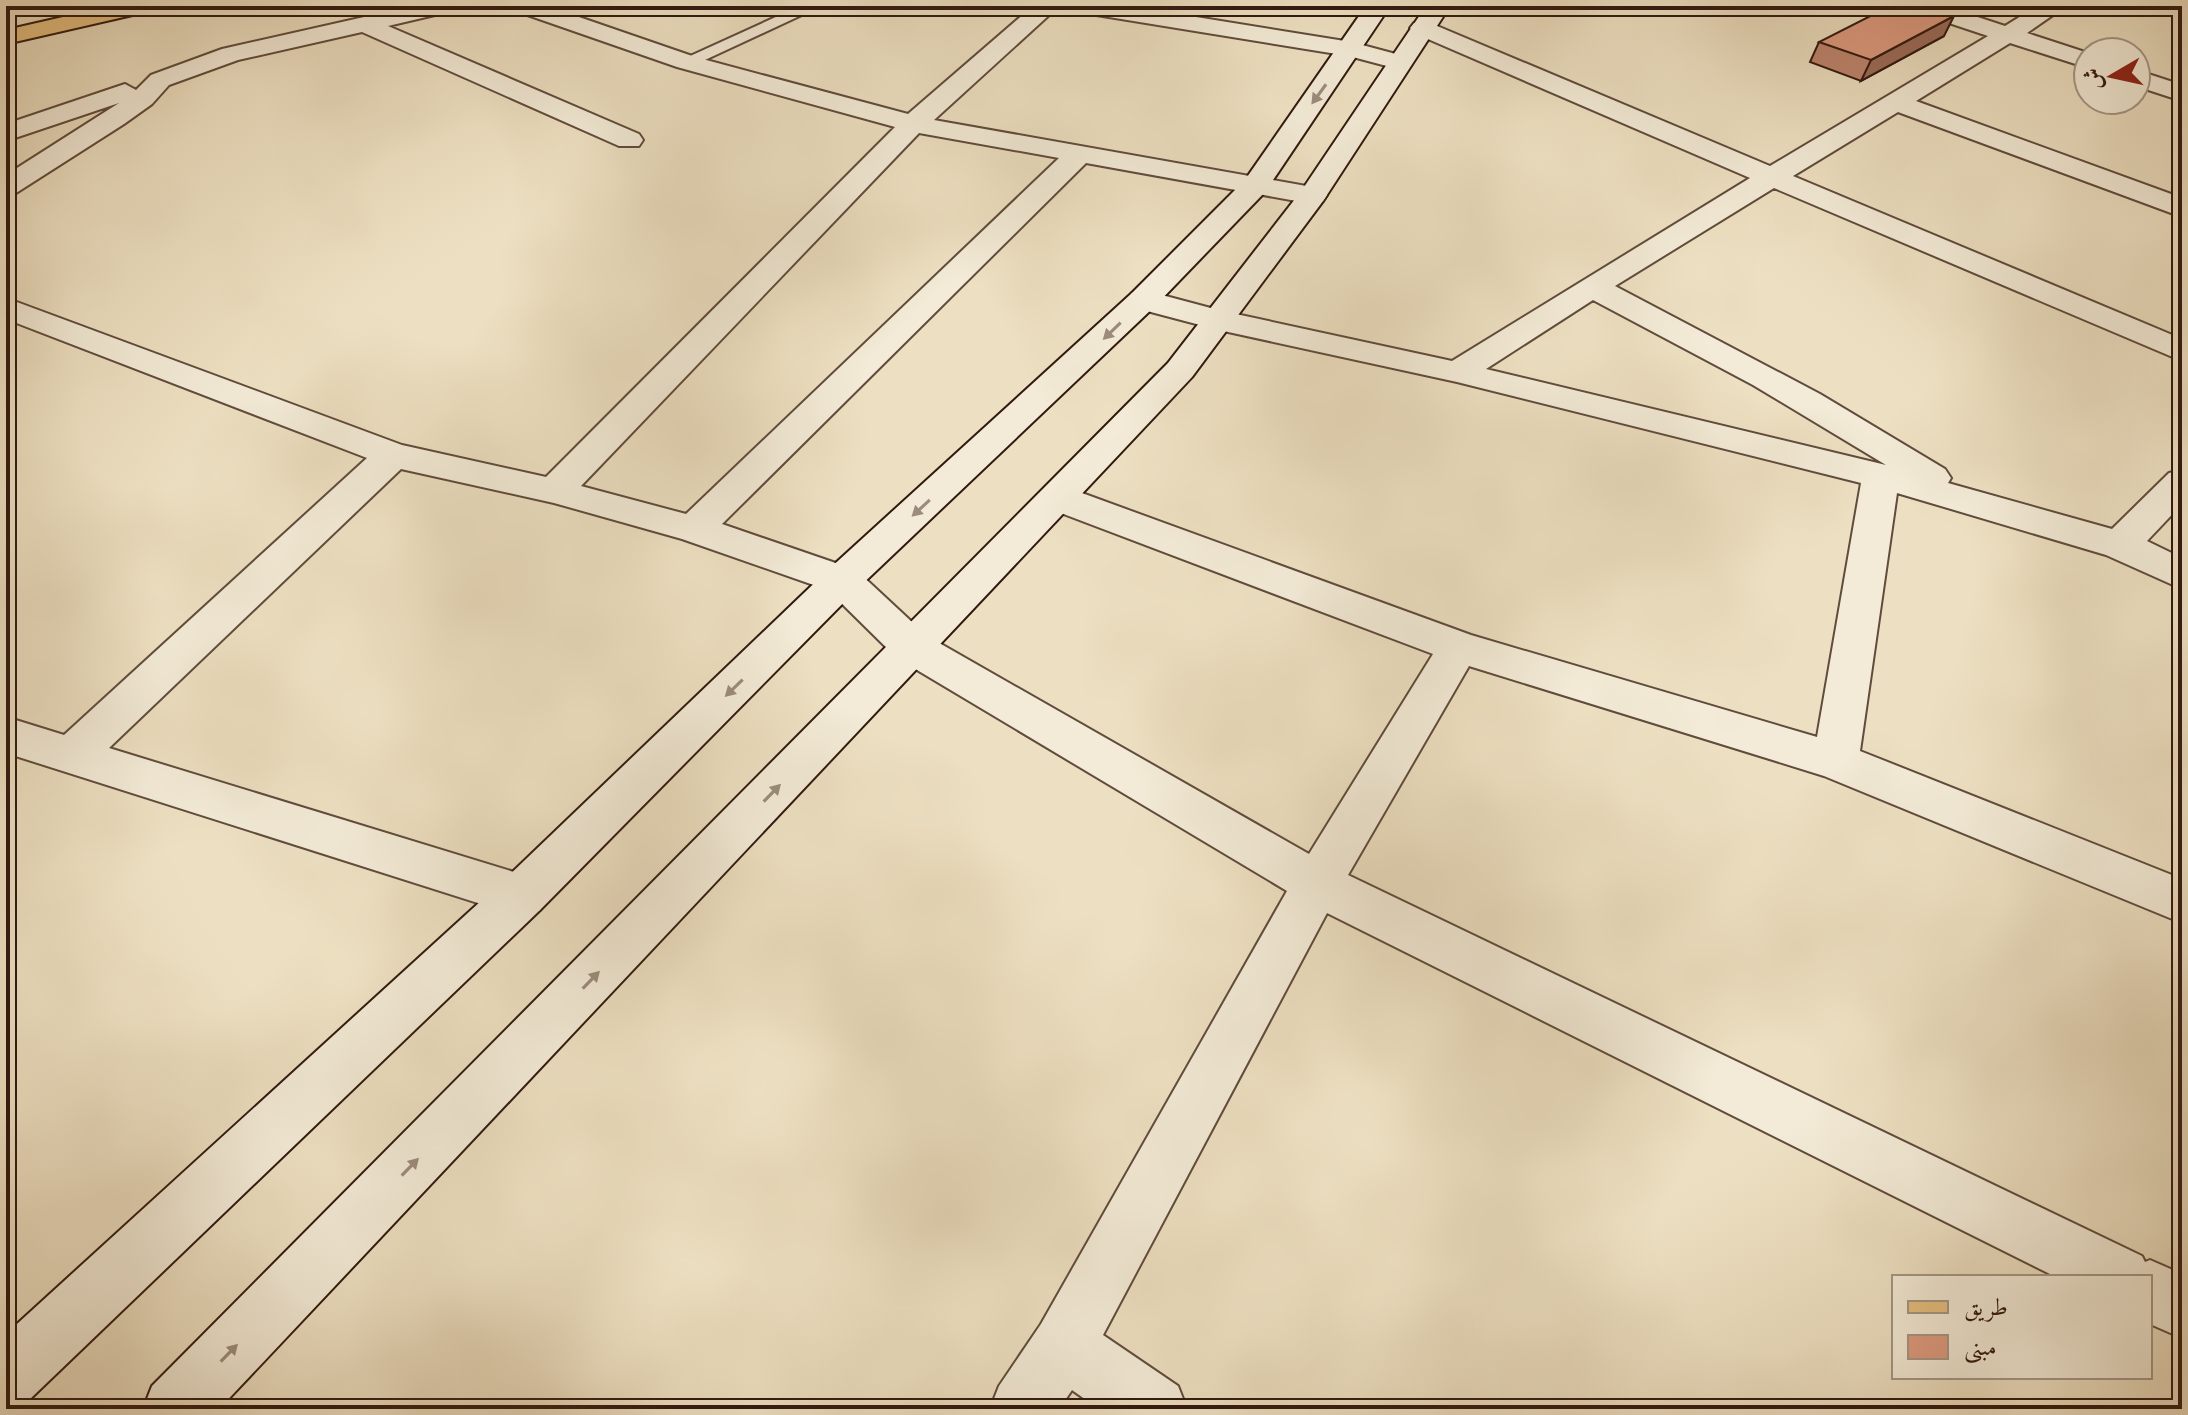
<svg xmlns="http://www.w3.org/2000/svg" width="2188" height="1415" font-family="'IM FELL Great Primer',Amiri,serif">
<rect width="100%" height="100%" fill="#ede0c2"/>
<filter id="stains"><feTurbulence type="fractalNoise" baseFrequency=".0025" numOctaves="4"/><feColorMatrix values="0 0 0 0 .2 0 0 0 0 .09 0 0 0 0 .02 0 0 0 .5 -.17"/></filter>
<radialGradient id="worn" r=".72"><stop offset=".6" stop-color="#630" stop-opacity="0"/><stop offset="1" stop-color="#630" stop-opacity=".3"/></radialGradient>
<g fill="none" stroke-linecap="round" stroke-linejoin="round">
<defs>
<path id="lane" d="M800,6H821L692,66H680L677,62Z"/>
<path id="street" d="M413,6H456L452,11L388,26L639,134L643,140L639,146H619L362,32L238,60L169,85L152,104L124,124L16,193L6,196V175L119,103L6,141V124L116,87L125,84L136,90L151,75L222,49Z
M512,6H547L695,57L908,114L1033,6H1059L934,120L1323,189L1327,195L1323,201L1313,204L1086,163L722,524L856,570L927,636L1309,854L1433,654L1045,507L1039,498L1045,489L1058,485L1071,489L1471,635L1817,737L1861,483L1457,382L1219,330L1132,307L1127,300L1132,293L1143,290L1222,311L1452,361L1750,178L1414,33L1410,28L1414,23H1430L1770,166L1988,36L1913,11L1909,6H1944L2005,26L2037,6H2066L2027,33L2088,53V68L2010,43L1916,101L2182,198V217L1898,112L1793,176L2182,339V361L1774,188L1615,286L1820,394L1945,469L1951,478L1948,483L2112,529L2169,473L2182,470V504L2147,541L2182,558V589L2106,555L1897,493L1860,751L2182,879V923L1824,776L1469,666L1348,875L2142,1256L2145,1262L2150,1260L2182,1274V1338L2150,1324V1277H2056L1327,913L1103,1335L1178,1386L1187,1409H1099L1072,1390L1059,1409H990L999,1386L1041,1324L1287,891L897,658L828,590L682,539L554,503L401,469L109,748L540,880L547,895L540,910L522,917L6,753V717L64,735L367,458L6,319V298L402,445L546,477L895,127L677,67L516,11ZM919,133L1059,158L686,514L581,486ZM1593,300L1753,385L1886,465L1486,369Z
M1072,6H1128L1351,42L1407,57L1410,62L1407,67L1398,69L1349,56L1084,13L1076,11Z
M2169,6H2182V13L2173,11Z
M2136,70L2182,85V101L2136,86Z"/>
<path id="secondary" d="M1366,6H1390L1265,192L1154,307L856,590L540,910L29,1400L6,1409V1334L504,880L828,570L1132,293L1245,180Z
M1426,6H1450L1323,201L1192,377L219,1409H143L152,1386L1168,363L1302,190Z"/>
<path id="primary" d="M111,6H154L150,11L6,44V30Z"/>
</defs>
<use href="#lane" stroke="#604b3c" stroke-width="4"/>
<use href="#street" stroke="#604b3c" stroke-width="4"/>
<use href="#secondary" stroke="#311910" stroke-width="4"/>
<use href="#primary" stroke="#311910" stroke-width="4"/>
<use href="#lane" fill="#f3ebd7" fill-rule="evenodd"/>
<use href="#street" fill="#f3ebd7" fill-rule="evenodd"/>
<use href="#secondary" fill="#f3ebd7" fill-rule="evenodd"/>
<use href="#primary" fill="#e6c081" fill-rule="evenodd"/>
</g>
<path fill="#be856f" stroke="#311910" stroke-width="2" d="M1944,36L1861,81L1810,62L1819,42Z"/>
<path fill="#9b6c5a" stroke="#311910" stroke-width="2" d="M1954,16L1944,36L1861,81L1871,60Z"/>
<path fill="#dd9b81" stroke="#311910" stroke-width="2" d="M1890,6H1926L1954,16L1871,60L1819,42Z"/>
<defs><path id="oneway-solid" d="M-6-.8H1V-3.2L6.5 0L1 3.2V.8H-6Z" transform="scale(2)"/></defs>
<g fill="#9c8c7d">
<use href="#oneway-solid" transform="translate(1319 94) rotate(126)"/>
<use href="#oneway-solid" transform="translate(1112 331) rotate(136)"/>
<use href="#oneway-solid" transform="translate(921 508) rotate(137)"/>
<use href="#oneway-solid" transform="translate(734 688) rotate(136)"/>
<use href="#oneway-solid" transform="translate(772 793) rotate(-46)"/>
<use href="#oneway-solid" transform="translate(591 980) rotate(-46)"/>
<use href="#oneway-solid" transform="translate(410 1167) rotate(-46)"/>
<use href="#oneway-solid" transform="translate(229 1353) rotate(-46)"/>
</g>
<rect width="2188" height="1415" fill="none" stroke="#ede0c2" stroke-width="32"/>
<rect x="8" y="8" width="2172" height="1399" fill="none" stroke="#311910" stroke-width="4"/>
<rect x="16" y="16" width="2156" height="1383" fill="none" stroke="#311910" stroke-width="2"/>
<rect x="1892" y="1275" width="260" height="104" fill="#f3ebd7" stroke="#a59787" stroke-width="2"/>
<rect x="1908" y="1301" width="40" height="12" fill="#e6c081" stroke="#a59787" stroke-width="2"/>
<text x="1964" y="1315" font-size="24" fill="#311910">طريق</text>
<rect x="1908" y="1335" width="40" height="24" fill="#dd9b81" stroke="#a59787" stroke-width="2"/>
<text x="1964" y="1355" font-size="24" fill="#311910">مبنى</text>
<g transform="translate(2112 76) rotate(261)"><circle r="38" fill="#f3ebd7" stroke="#a59787" stroke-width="2"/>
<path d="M0-6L14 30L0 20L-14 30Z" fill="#8f2418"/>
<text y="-12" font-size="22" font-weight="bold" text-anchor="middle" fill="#311910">ش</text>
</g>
<rect width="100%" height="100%" filter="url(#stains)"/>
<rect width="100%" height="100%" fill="url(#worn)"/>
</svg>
